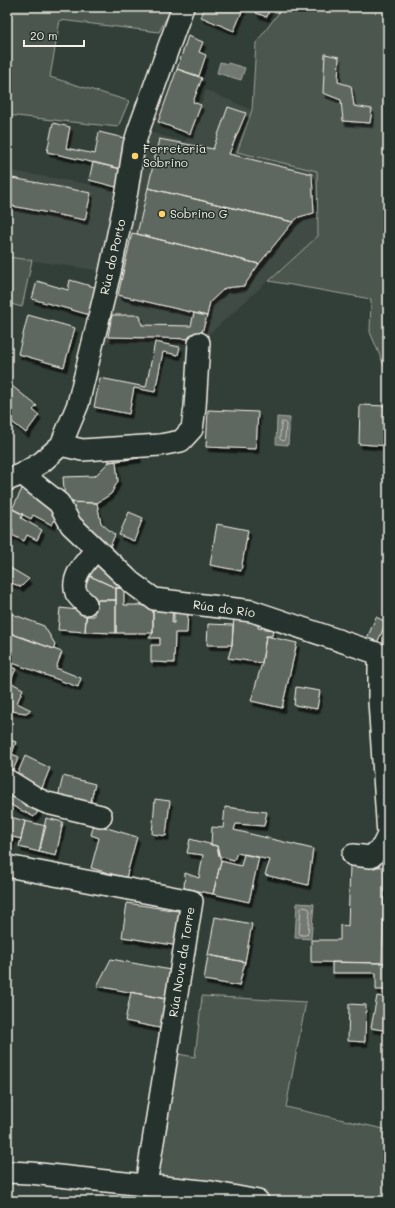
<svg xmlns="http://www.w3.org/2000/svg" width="395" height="1208" font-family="Mali,sans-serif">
<defs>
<filter id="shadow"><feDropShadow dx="2.5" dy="4.5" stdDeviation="0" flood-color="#0009"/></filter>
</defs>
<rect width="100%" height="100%" fill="#323e38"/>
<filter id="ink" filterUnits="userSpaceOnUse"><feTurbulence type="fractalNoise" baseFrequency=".025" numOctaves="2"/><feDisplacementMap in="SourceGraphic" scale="8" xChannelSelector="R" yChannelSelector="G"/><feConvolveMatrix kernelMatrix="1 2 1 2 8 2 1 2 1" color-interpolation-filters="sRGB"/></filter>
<g filter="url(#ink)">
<path fill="#404b44" d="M206,90L252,110L237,153L317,171L318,236L199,343L93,341L109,272L7,257V170L127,191L139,129L185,142L190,134Z"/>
<path fill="#4c564f" stroke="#a0a49c" d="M7,7H172L159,32L60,20L50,77L129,101L118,127L7,115Z
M283,7H388V375L370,332L371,299L269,281L318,236L317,171L237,152L252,110L256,43Z
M7,257L32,260L22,307L7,303Z
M202,996L306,1002L286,1107L388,1130V1201H258L146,1185L167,1052L195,1057Z"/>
<path fill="#727972" stroke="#a6a9a1" d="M220,62L228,64V63L245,68L241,80L217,73Z
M277,417L290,418L288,445L276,444Z
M297,903L314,904L311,939L295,938Z"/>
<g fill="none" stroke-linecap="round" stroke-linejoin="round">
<path stroke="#c0c1b9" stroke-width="1" d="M282,422H284L286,424L285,439L283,441L280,439Z
M303,907L308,908L310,910L308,933L306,935H301L299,933L301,909Z"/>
</g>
<path fill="#5f6861" stroke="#f4f1e8" filter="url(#shadow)" d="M205,7H244L234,31L201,17Z
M257,7H270L267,17L256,13Z
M188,36L203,42L199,52L206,55L199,76L177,69Z
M325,54L339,57L338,82L351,86L354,106L372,109L370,123L343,121L341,100L323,93Z
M177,69L202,78L193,102L201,105L190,134L158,122Z
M228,107L246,113L229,154L312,174L314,213L299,217L293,222L148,188L159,139L213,149Z
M53,123L70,127L66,148L95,154L99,132L128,139L121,169L47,152Z
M93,162L121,169L116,187L89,180Z
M7,177L91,193L85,220L7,205Z
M148,188L293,222L259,264L137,234Z
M132,233L137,234L259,264L244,286L225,288L210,302L207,316L118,295Z
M70,280L98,288L90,315L32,299L37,281L68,290Z
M194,313L207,316L200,339L108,337L112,315H140L142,325L191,326Z
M28,315L75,328L64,367L18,354Z
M155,342L180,347L178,355L163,352L155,392L134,388L129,414L94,407L100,378L146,387Z
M7,382L37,406L33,410L39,415L26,433L7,418Z
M360,405L388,406V446L359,444Z
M208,410L258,412L256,449L206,447Z
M138,452L139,458L109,462L107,454Z
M116,461L118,481L111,494L97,503L65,502L63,477L95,476L109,462Z
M23,487L61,508L52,525L33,515L31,519L12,509Z
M65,502L97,503L101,523L115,535L108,551L76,521Z
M7,506L23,514L21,518L42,530L37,540L27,535L24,541L12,535L13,530L7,526Z
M129,512L143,518L134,541L119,535Z
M217,524L248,530L241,571L210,565Z
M7,526L13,530L8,547L7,546Z
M94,558L124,588H116L90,576L86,573Z
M7,566L29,579L21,587L7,581Z
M90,576L116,588V600H94L83,591Z
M116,588H124V605H153V633H116Z
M94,600H116V633L85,632L86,616H94Z
M153,605L173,608L172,623H174V611H188L187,633H175L174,663L151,662V645H160V638H149L153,633Z
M60,608L87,611L85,632L58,630Z
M7,612L44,626L55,644L54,649L7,632Z
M234,616L259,620L258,628L273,630L272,636H266L262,663L228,658L232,645Z
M376,617L386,622L376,646L366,641Z
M208,624L233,625L232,645H207Z
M7,632L62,652L56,668L81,678L78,687L7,661Z
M266,636L297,643L282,708L251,701L262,663Z
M7,665L16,669L10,682L23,689L17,703L31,710L26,713L11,711L7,707Z
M296,687L320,691L317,709L294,705Z
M7,739L16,742L12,754L19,757L11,774L7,773Z
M25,756L50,768L42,788L16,777Z
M63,776L95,784L90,805L58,797Z
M9,793L40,809L34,817L7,803Z
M155,799L170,801L166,836L152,834Z
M225,807L267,812L264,826L236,824L234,830L313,849L308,885L265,875L270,860L237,853L234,860L219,856L217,846L211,845L212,827L223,828Z
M7,816L25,821L21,839L13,837L8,853Z
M46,818L63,822L56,856L39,852Z
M25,821L46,826L39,852L19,847Z
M94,824L137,837L126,878L91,868L99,838L91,835Z
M190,839L217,846L221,861L213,894L184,888L185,873L199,878L203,855L187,853Z
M244,854L259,857L249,902L213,894L221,861L241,866Z
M350,866L385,867L382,963L311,962V940H340V925L348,926Z
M127,903L178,911L183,918L179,946L122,937Z
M215,917L252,924L245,962L208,955Z
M208,955L245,962L239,986L204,980Z
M111,959L176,971L171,1000L97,986Z
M332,962L388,963V990H376V973H332Z
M131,992L171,1000L164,1029L125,1021Z
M377,996L388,998V1031L371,1028Z
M349,1004L366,1005L365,1042L348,1041Z"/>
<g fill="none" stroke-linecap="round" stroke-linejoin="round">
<defs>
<path id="minor" d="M61,445L82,450L160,445L181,441L192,429L195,407L199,343
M22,474L59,503L71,525L132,583L154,599L252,611L388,657
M7,480L22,474L42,462L61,445L78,404L110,272L127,191L134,145L139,129L183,7
M86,604C83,601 78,597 76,593C70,576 87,561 96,549
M379,654V701L388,835
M7,780L36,798L47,803L101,816
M353,855L371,857L382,847L388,835
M7,866L192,901L146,1185
M7,1172L30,1173L211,1192L258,1201"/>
</defs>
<use href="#minor" stroke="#f4f1e8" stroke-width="24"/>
<use href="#minor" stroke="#26332d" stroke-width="21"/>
</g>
</g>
<g fill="#ffd166" stroke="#26332d" stroke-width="1.5">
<circle cx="135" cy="156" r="4"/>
<circle cx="162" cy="214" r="4"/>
</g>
<g text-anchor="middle" stroke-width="3" stroke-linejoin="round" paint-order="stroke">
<g font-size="12" fill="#f4f1e8" stroke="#26332d" text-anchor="start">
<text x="143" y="153">Ferreteria<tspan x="143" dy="14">Sobrino</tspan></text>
<text x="170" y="218">Sobrino G</text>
</g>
<g font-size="12" fill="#f4f1e8" stroke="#26332d">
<text transform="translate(113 257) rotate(-77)" y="4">Rúa do Porto</text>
<text transform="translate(224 609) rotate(8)" y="4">Rúa do Río</text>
<text transform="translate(182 962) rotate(-81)" y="4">Rúa Nova da Torre</text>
</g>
</g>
<rect width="395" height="1208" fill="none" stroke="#26332d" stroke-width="24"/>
<rect x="12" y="12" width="371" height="1184" fill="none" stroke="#f4f1e8" stroke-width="1.5" filter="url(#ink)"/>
<path d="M24 40v6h60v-6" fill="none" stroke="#f4f1e8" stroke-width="2"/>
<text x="30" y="40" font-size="12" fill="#f4f1e8" stroke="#26332d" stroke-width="3" paint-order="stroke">20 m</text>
</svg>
